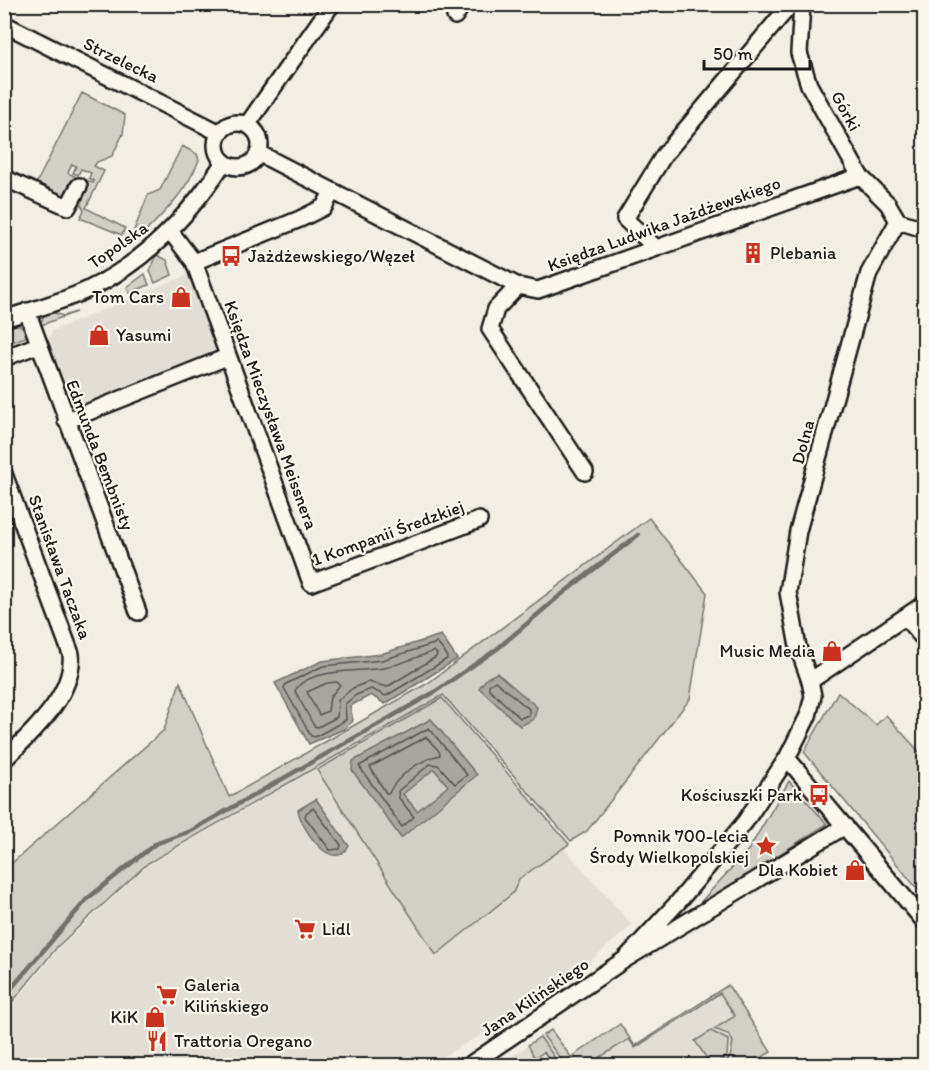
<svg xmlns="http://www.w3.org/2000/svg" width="929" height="1070" font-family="Itim,sans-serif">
<rect width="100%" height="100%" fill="#f2eee4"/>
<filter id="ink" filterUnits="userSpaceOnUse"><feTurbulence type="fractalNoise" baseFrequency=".0167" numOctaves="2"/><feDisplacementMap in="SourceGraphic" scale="12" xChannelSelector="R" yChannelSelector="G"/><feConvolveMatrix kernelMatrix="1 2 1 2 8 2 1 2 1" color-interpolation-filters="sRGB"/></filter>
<g filter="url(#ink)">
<path fill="#e2ded5" d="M204,268L234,346L71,407L48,343L52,331Z
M442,697L570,843L565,849L632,925L579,971L488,1031L428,1065L5,1066V1014L59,948L149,864Z
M728,985L771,1052L749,1066L501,1064L551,1030L571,1057L620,1024L635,1046Z"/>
<path fill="#d2cfc6" stroke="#777671" stroke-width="1.5" d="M82,93L125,115L123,134L112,156L97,162L94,166L104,171L86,208L125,228L122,235L80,218L84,210L79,201L87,180L93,183L94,181L89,178L91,173L81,169L78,175L73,173L76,166L72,164L68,173L76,177L68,193L61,196L40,188L36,184Z
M182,146L197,154L199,160C187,192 160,217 136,241L131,238L148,195L160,190Z
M157,255L167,260L172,275L155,283L150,271Z
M145,274L149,285L129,293L127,287Z
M52,312L63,316L76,312L39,326L44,315Z
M17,324L26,329L28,336L5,345V328Z
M649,518L707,593L690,699L587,831L571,841L443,695L148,863L58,946L5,1011V869L164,730L180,682L229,797L428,683Z
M838,692L876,725L886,715L924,757V897L804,752Z
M442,698L569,844L519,879L513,893L436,955L317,770Z
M789,781L827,824L696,907L749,849Z
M728,985L771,1052L749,1065H718L730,1058L733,1042L728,1034L714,1029L735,1016L720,993L635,1048L629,1039L588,1065H565L543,1035L551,1030L571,1057L620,1024L635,1046Z
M711,1031L728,1040L727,1056L712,1066L695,1041Z
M540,1037L560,1065H553L544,1052L535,1058L528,1045Z"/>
<path fill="#a9a6a0" stroke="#716f6b" stroke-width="1.5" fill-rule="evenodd" d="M441,635L457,659L385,704L371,695L350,706L353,721L344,729L309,744L275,683L322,661L381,654Z
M497,673L537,707L534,719L520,726L479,688L487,678Z
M431,719L477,775L401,838L352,770L353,761ZM434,769L448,786L417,811L403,794Z
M316,799L349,846C333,875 301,829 298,810Z"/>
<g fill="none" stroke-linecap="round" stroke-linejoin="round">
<path stroke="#545351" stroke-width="1.5" d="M437,643L447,655V659L386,696L371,689L356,695L345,704L346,720L315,737L311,736L284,688L286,684L323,666L382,660Z
M434,651L437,654L436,657L387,687L368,682L353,688L338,700L337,717L318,727L314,726L295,691C306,668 362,672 384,668C401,664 417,657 434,651Z
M495,681L529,709V715L520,718L489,689V685Z
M337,682L340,685L330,697L328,711L319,715L307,692L327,683Z
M429,728L467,775L455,784L438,765L430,764L398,791L399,798L414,817L402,827L359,766Z
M426,737L439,751L440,755C422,759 397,775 389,793H386L370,767Z
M313,808L341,845L340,849L330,850L305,817L306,813Z"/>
<path stroke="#716f6b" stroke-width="4.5" d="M4,997L87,899L155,844L191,831L433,693L497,649L557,598L638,535"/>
<defs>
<path id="street" d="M802,4L799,53L809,85L860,176L888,204L898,221
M455,16L463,4
M4,24L220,133
M216 145a22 22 0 1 1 44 0a22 22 0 1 1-44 0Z
M247,125L332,4
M258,153L518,286L538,290L860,176
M4,178L68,207L79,186
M898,221L924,229
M170,231L194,262L311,583L479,520
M656,248L625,219L664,155L791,4
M194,262L300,219L324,207L332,192
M518,286L496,309L490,329L585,472
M27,311L138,612
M4,319C32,310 61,302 87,290C146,262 189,216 224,162
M4,358L38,345
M66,421L227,357
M4,474L71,654C75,695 31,733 4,760
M905,617L924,639
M810,681L924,604
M787,758L924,921
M624,960L679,901L745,822L787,758L808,716L813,696L810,681L798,647L788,592L798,531L869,273L898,221
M468,1066L624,960L845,826"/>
</defs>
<use href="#street" stroke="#1c1c1c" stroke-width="20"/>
<use href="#street" stroke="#fbf7ec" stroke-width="15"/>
</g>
</g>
<defs>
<symbol id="building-bare" viewBox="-9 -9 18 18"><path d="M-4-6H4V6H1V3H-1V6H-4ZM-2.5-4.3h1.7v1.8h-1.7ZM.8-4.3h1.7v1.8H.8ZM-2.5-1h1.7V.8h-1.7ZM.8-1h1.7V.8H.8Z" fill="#c8321e" stroke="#fbf7ec" stroke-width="2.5" paint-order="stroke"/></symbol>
<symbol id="bus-bare" viewBox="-9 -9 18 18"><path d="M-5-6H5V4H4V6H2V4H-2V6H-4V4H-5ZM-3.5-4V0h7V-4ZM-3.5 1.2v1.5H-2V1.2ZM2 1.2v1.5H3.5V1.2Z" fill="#c8321e" stroke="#fbf7ec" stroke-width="2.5" paint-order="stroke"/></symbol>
<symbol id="shop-bare" viewBox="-9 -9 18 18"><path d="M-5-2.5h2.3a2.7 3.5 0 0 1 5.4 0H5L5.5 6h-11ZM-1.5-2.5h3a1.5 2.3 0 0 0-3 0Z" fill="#c8321e" stroke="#fbf7ec" stroke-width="2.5" paint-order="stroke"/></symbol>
<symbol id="sight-bare" viewBox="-9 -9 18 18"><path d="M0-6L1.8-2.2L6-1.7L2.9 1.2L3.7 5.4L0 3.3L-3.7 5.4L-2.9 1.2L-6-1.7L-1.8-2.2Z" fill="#c8321e" stroke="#fbf7ec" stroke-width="2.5" paint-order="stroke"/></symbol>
<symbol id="supermarket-bare" viewBox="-9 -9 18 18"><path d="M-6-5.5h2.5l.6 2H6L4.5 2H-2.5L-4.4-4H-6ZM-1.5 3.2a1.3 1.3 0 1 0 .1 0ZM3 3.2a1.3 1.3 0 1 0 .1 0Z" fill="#c8321e" stroke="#fbf7ec" stroke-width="2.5" paint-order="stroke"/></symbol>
<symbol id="restaurant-bare" viewBox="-9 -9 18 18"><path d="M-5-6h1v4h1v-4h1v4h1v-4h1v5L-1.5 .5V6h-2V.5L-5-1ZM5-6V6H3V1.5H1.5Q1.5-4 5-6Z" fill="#c8321e" stroke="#fbf7ec" stroke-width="2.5" paint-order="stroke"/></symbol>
</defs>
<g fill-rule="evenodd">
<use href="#building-bare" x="738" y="238" width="30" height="30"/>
<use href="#bus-bare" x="216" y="241" width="30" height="30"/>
<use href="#shop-bare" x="166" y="282" width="30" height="30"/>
<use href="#shop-bare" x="84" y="320" width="30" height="30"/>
<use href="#shop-bare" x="817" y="636" width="30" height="30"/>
<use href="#bus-bare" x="804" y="780" width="30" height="30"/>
<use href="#sight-bare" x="751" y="831" width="30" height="30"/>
<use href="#shop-bare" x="840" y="855" width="30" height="30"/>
<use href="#supermarket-bare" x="290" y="914" width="30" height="30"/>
<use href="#supermarket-bare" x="152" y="980" width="30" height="30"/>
<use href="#shop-bare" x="140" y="1002" width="30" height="30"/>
<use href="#restaurant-bare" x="142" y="1026" width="30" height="30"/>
</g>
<g text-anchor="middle" stroke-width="4.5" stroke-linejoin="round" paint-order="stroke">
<g font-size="18" fill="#1c1c1c" stroke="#fbf7ec">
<text transform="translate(121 60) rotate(26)" y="6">Strzelecka</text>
<text transform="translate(846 111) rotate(61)" y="6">Górki</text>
<text transform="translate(664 224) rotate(-20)" y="6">Księdza Ludwika Jażdżewskiego</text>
<text transform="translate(118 245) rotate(-35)" y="6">Topolska</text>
<text transform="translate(271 415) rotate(70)" y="6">Księdza Mieczysława Meissnera</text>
<text transform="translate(803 442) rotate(-75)" y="6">Dolna</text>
<text transform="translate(100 455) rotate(69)" y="6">Edmunda Bembnisty</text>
<text transform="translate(388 533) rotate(-20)" y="6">1 Kompanii Średzkiej</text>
<text transform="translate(60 567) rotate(70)" y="6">Stanisława Taczaka</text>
<text transform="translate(535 997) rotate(-34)" y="6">Jana Kilińskiego</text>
</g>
<g font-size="18" fill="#1c1c1c" stroke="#fbf7ec" text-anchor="start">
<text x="770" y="259">Plebania</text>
<text x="248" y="262">Jażdżewskiego/Węzeł</text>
<text x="164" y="303" text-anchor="end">Tom Cars</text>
<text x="116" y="341">Yasumi</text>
<text x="815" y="657" text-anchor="end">Music Media</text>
<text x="802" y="801" text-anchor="end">Kościuszki Park</text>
<text x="749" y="842" text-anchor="end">Pomnik 700-lecia<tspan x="749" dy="21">Środy Wielkopolskiej</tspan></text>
<text x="838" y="876" text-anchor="end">Dla Kobiet</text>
<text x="322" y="935">Lidl</text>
<text x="184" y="991">Galeria<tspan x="184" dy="21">Kilińskiego</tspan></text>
<text x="138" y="1023" text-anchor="end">KiK</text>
<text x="174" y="1047">Trattoria Oregano</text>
</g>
</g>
<rect width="929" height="1070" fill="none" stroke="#fbf7ec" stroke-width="24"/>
<rect x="12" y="12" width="905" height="1046" fill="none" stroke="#1c1c1c" stroke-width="2" filter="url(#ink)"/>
<path d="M704 60v9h106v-9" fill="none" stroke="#1c1c1c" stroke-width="3"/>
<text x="713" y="60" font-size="18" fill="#1c1c1c" stroke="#fbf7ec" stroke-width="4.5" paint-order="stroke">50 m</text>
</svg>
